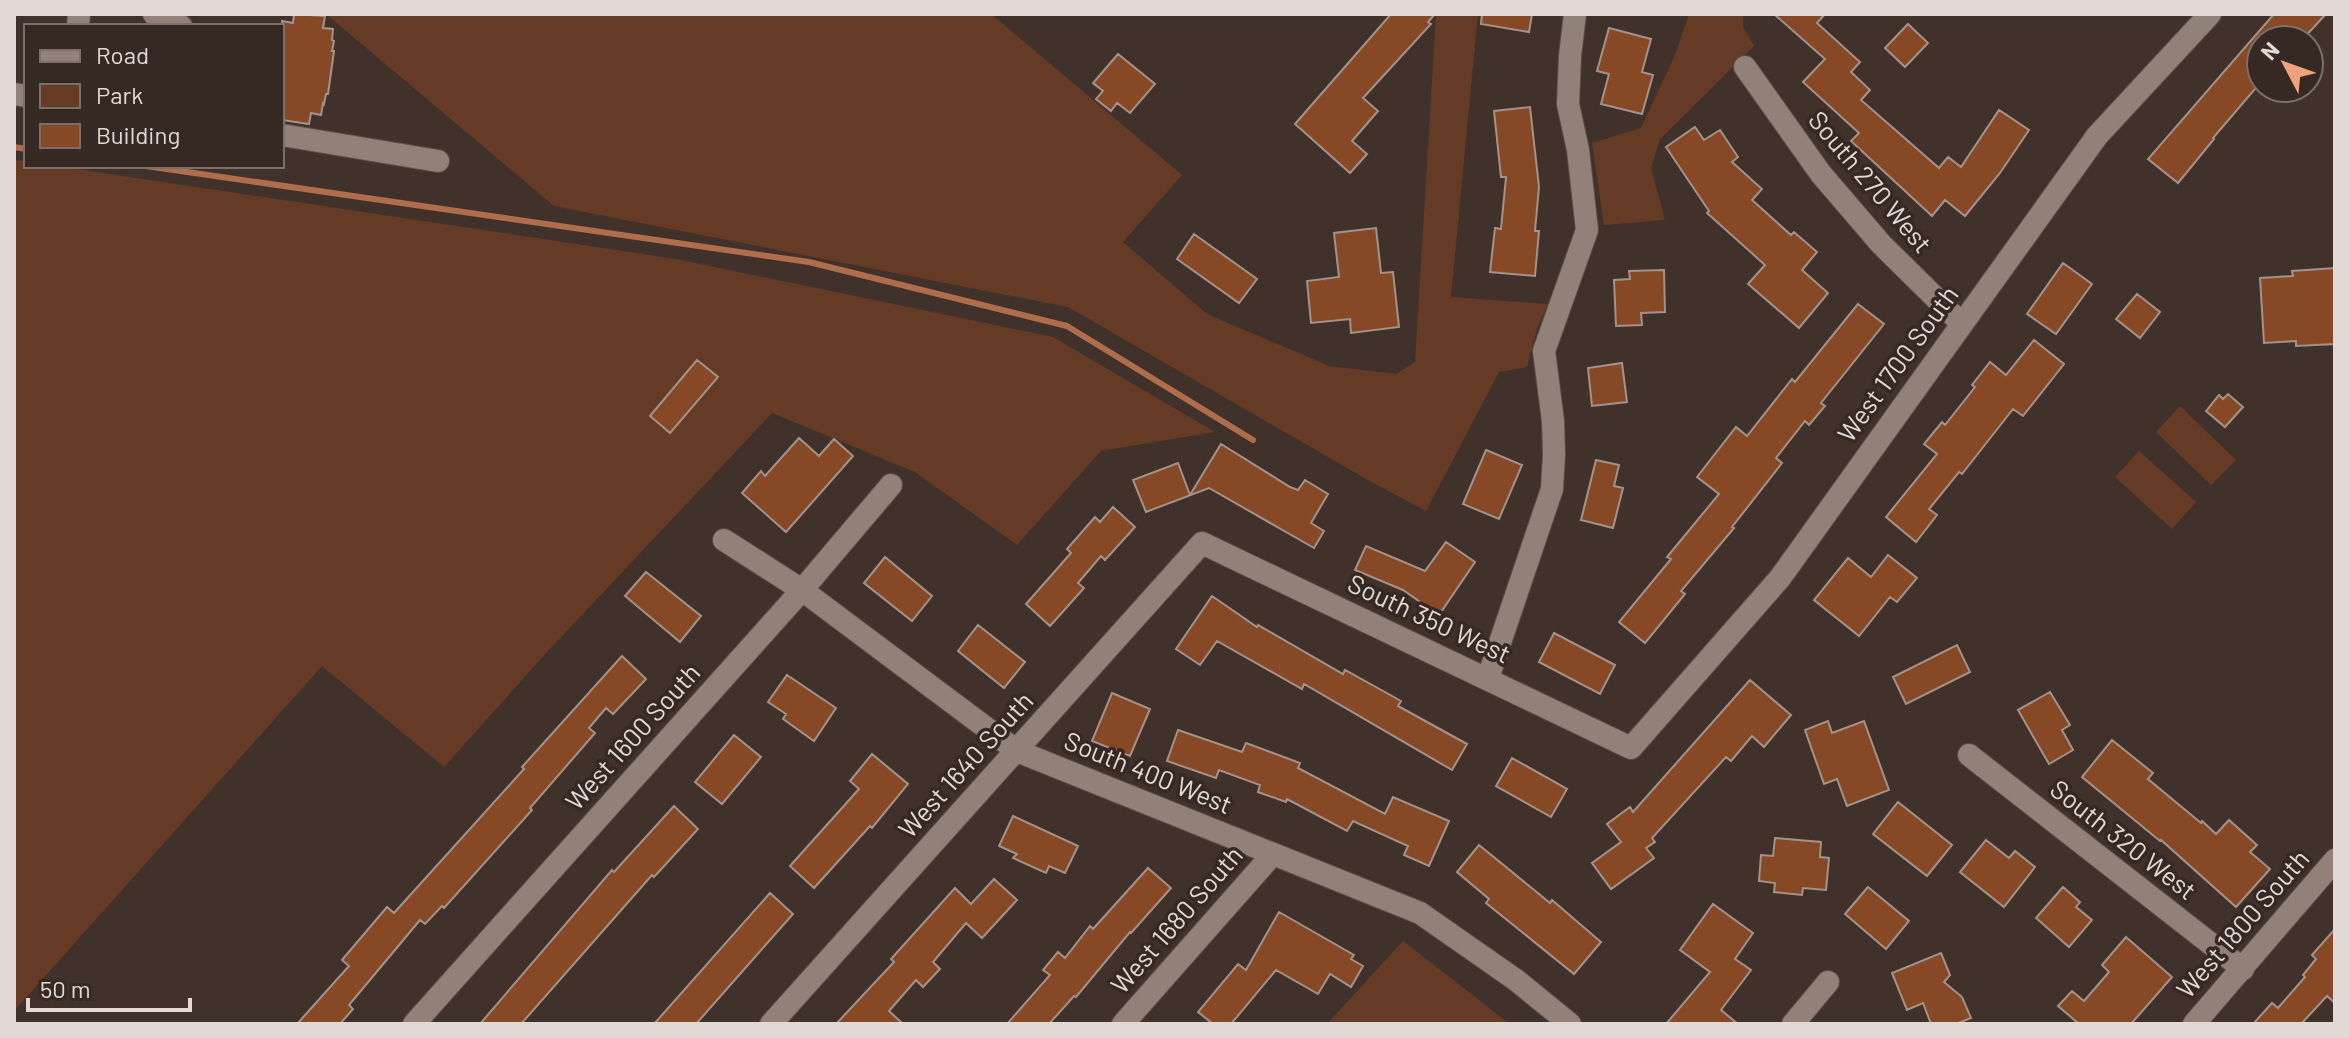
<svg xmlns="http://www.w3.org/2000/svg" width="2349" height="1038" font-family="Barlow,sans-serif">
<rect width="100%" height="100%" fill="#40322b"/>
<path fill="#653b25" d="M326,14H991L1182,175L1123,242L1207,314L1329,366L1396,374L1415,362L1436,14H1478L1451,297L1548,304L1537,329L1527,367L1499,372L1426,511L1366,479L1068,307L554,206Z
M1689,14H1743V27L1754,46L1660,139L1651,168L1665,220L1604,225L1592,143L1641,128L1675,55Z
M14,160L26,161V166H57L676,259L1053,337L1215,432L1101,451L1017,545L915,472L772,413L548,651L444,767L322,666L14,1011Z
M2180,406L2236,460L2211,485L2156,432Z
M2139,451L2196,502L2172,529L2115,477Z
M1403,941L1510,1024H1327Z"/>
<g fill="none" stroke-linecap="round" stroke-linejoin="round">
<path stroke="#af6d4b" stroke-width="6" d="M14,147L26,149
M146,166L809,262L1067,326L1253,440"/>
</g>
<path fill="#874826" stroke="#a3928a" stroke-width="2" d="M294,14L325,16L323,28L333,29L332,40L334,41L332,51H334L328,94H326L324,104L323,103L321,115L311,113L309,124L282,120V21L293,23Z
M1391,14H1435L1428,22L1431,24L1363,98L1378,111L1352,141L1367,154L1350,173L1295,124Z
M1482,14H1532L1529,32L1481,24Z
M1774,14H1825L1817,23L1860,62L1851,72L1870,90L1861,100L1939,168L1948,157L1961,167L1999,110L2029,130L2000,173L1965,216L1945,200L1932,216L1851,141L1859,133L1803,82L1825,59Z
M2274,14H2326L2302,40H2261V82L2213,138L2214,139L2178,183L2148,159Z
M1908,24L1928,43L1905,67L1885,48Z
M1609,28L1651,39L1642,72L1653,75L1642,114L1601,104L1609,74L1597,71Z
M1118,54L1155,84L1130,113L1117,103L1111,111L1096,99L1103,91L1093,83Z
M1530,107L1539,187L1535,231H1539L1535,276L1490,272L1495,228L1501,229L1506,177H1501L1494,111Z
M1695,127L1704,140L1720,130L1738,157L1732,162L1762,189L1752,200L1791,235L1794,232L1817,252L1802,270L1828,293L1799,328L1748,284L1765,265L1707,213L1709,211L1666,147Z
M1376,228L1381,273L1393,272L1399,327L1351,333L1350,319L1311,323L1307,281L1339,277L1334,233Z
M1194,234L1257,279L1239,303L1177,259Z
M2063,263L2092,284L2056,334L2027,314Z
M2335,268V344L2296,346V341L2264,343L2260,278L2293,276L2292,271Z
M1664,270L1665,312L1641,313L1642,325L1616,326L1614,280L1630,279L1629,271Z
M2137,294L2160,312L2140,338L2116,319Z
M1858,304L1884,324L1821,403L1825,406L1809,425L1805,421L1776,458L1782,463L1732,527L1734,528L1681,591L1685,594L1645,643L1619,622L1671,559L1667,557L1719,494L1697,477L1736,427L1747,436L1792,379L1795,382Z
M2034,340L2064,364L2023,416L2013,409L1962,474L1959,472L1929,509L1937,515L1916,542L1886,517L1937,454L1924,444L1942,422L1945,425L1975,387L1972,385L1990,362L2006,375Z
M697,360L718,377L670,433L650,416Z
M1622,363L1627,402L1592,406L1588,368Z
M2228,394L2243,407L2225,427L2206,411L2219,395L2223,399Z
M799,438L819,456L834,439L853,456L786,532L742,493L761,471L765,476Z
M1221,444L1290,487L1298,490L1305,480L1328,494L1311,523L1324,531L1314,548L1209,488L1146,512L1133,480L1178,463L1190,495Z
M1486,450L1522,465L1499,519L1463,504Z
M1596,460L1619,465L1614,486L1623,488L1613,528L1581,520Z
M1113,507L1135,527L1105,560L1101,556L1078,583L1084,588L1050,626L1026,604L1071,553L1067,549L1095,517L1100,522Z
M1446,542L1475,562L1439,615L1403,590L1355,570L1366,546L1425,571Z
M1888,555L1917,578L1897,602L1890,597L1859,636L1814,600L1848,558L1871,577Z
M885,557L932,596L912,621L864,583Z
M646,572L701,616L680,642L625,596Z
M1212,596L1257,627L1258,625L1343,674L1345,670L1401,701L1398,706L1467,744L1452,770L1304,684L1302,689L1217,641L1200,665L1176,649Z
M978,625L1025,662L1004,688L958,651Z
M1554,633L1615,665L1600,694L1539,662Z
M1957,645L1970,672L1906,704L1893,677Z
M622,656L646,679L613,714L606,708L589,728L595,733L530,808L532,810L444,908L442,906L425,924L420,920L349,1005L353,1009L340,1024H297L349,966L342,960L387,907L394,913L524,769L522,767Z
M787,675L836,708L814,741L783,719L786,714L768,702Z
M1750,680L1791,715L1764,747L1752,736L1731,761L1726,757L1652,838L1655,842L1646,848L1654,858L1611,889L1592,863L1621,842L1607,824L1630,807L1633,812Z
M2050,692L2070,725L2062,730L2073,750L2049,764L2018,710Z
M1112,693L1150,709L1130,756L1092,741Z
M1828,721L1832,733L1864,721L1889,790L1847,806L1837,779L1824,784L1805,730Z
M1178,730L1242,752L1246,743L1300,763L1298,768L1385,814L1393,797L1449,821L1429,866L1404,855L1408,846L1353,821L1347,831L1287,799L1286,802L1258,792L1260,785L1219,770L1216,778L1167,761Z
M734,735L761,757L722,804L695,782Z
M2112,740L2153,773L2148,779L2201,823L2202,821L2216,834L2229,820L2257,845L2250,852L2270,869L2236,907L2161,840L2160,841L2082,777Z
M872,754L908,784L872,828L870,826L814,888L790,866L859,789L850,781Z
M1512,758L1567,789L1551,817L1496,786Z
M1898,802L1952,845L1927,876L1873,834Z
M674,806L698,829L654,877L652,875L521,1024H480L612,870L614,872Z
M1013,816L1078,846L1065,873L1049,866L1046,873L1013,858L1017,854L999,846Z
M1775,838L1821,842L1820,857L1829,858L1826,890L1803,888L1802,895L1774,892L1775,883L1759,881L1761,855L1773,856Z
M1986,840L2009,858L2015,851L2035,867L2004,907L1960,872Z
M1479,845L1550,903L1552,900L1601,942L1574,974L1486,903L1489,899L1457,872Z
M1148,868L1171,888L1131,933L1130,932L1076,997L1074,996L1049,1024H1007L1050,975L1043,970L1058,952L1065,958L1090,926L1093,929Z
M994,879L1017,900L982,938L966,923L933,962L940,969L923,987L916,980L889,1011L903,1024H836L894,962L891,959L955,888L971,904Z
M1868,887L1909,921L1886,949L1845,914Z
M2063,887L2080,902L2076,907L2092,920L2069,947L2036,918Z
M770,893L793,914L740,974L696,1024H654Z
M1713,904L1753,933L1735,959L1751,970L1721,1010L1738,1024H1666L1710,972L1680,950Z
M1279,912L1354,955L1351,959L1363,966L1351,987L1330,974L1318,994L1276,970L1231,1024H1213L1198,1012L1238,964L1246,970Z
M2335,929V1003L2327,996L2301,1024H2253L2272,1003L2278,1008L2305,977L2303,975L2316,959L2312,955Z
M2126,937L2172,977L2131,1024H2079L2058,1006L2072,991L2084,1001L2109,972L2102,965Z
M1941,953L1950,975L1944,982L1962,997L1971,1018L1956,1024H1931L1923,1003L1907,1010L1892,973Z"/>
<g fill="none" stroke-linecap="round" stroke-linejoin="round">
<defs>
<path id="street" d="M154,14L181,26
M78,26L79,14
M1745,67L1821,174L1881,244L1962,324
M14,94L26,96
M282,135L438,161
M724,540L802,590L1017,751L1420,913L1516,980L1570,1024
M1488,678L1552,489L1554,455L1553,421L1544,351L1587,230L1578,150L1568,104L1570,56L1575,14
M1969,755L2243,969
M414,1024L802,590L891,485
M771,1024L1202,543L1631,748L1780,578L2097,136L2210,14
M1123,1024L1273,854
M1793,1024L1828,982
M2194,1024L2335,860"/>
</defs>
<use href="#street" stroke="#5b4f4a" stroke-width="24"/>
<use href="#street" stroke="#918179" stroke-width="22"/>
</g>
<g text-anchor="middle" stroke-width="7" stroke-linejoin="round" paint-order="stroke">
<g font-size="26" fill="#e2d9d5" stroke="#362822">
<text transform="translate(1870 182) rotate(50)" y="9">South 270 West</text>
<text transform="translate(1898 364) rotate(-54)" y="9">West 1700 South</text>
<text transform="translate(1429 619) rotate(25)" y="9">South 350 West</text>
<text transform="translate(633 737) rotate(-48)" y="9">West 1600 South</text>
<text transform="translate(966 765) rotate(-48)" y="9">West 1640 South</text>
<text transform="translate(1148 773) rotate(22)" y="9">South 400 West</text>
<text transform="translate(2123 840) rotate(38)" y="9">South 320 West</text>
<text transform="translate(1177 920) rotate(-49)" y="9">West 1680 South</text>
<text transform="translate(2243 924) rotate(-49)" y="9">West 1800 South</text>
</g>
</g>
<rect width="2349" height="1038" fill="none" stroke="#e2d9d5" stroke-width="32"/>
<rect x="24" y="24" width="260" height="144" fill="#362822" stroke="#7b6f6a" stroke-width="2"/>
<rect x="40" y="50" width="40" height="12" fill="#918179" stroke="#7b6f6a" stroke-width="2"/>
<text x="96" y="64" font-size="24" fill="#e2d9d5">Road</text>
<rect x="40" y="84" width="40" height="24" fill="#653b25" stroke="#7b6f6a" stroke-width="2"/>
<text x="96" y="104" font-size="24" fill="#e2d9d5">Park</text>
<rect x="40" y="124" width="40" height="24" fill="#874826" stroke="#7b6f6a" stroke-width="2"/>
<text x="96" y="144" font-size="24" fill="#e2d9d5">Building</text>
<g transform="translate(2285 64) rotate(311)"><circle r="38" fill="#362822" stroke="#7b6f6a" stroke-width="2"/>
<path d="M0-6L14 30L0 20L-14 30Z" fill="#f0a27a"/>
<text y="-12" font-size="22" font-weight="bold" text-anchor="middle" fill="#e2d9d5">N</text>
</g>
<path d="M28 998v12h162v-12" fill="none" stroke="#e2d9d5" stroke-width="4"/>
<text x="40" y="998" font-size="24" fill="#e2d9d5" stroke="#362822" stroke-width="6" paint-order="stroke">50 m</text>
</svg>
